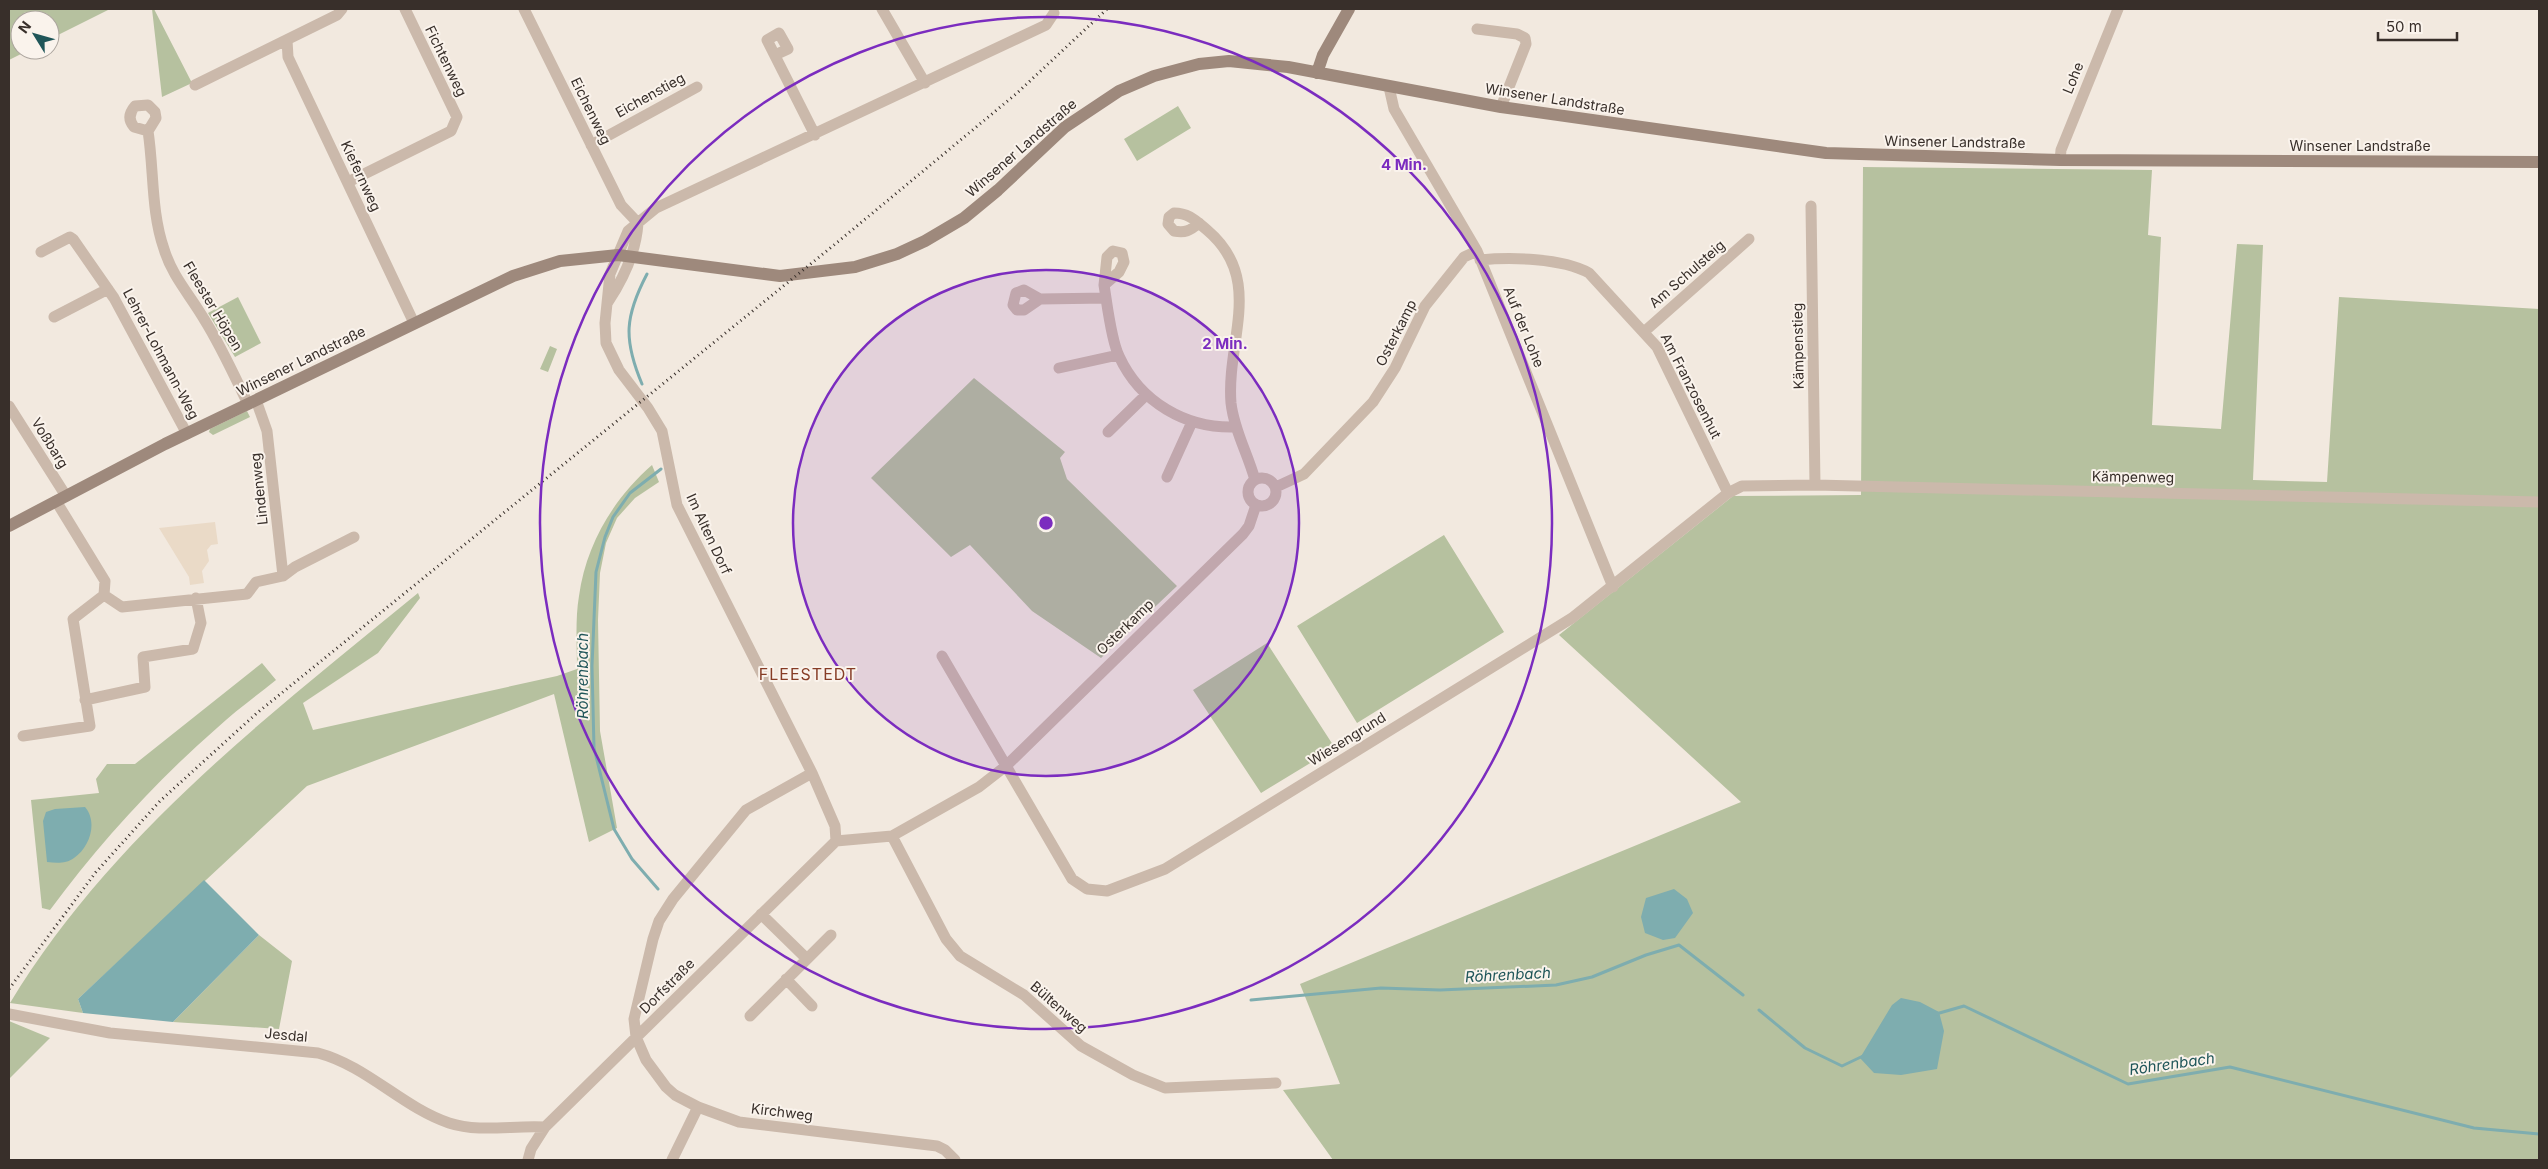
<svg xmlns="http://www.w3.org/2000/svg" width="2548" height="1169" font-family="Inter,sans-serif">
<rect width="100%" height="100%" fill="#f2e9df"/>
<path fill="#b6c19f" d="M9,9H110L50,39V20H20V50H29L9,60Z
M152,9H154L192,83L162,97Z
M1178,106L1191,128L1137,161L1124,139Z
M1863,167L2152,170L2148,235L2161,237L2152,425L2221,429L2237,244L2263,245L2253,480L2327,482L2339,297L2539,309V1160H1333L1283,1090L1340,1084L1300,984L1741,802L1559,635L1733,496L1861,495Z
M238,297L261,343L235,357L208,313Z
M550,346L557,349L548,372L540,369Z
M974,378L1065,452L1060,458L1067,479L1177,586L1101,658L1032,611L970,545L951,557L871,478Z
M247,411L250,417L213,435L209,432L210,429Z
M652,465L659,482L635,498L617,518L606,543L600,573L598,620L600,731L617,828L589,842L554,694L307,786L78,999L83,1013L10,1003C111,836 269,715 418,593L420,598L378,653L303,703L313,730L557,676L577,669C577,645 575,619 579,596C586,545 613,499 652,465Z
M1444,535L1504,632L1357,723L1297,626Z
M1267,643L1335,748L1261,793L1193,690Z
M262,663L276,680C256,696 235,711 217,728C155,782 99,844 50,910L42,908L31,800L99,793L96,779L107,764H135Z
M259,935L292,961L279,1029L173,1022Z
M9,1021L50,1038L9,1079Z"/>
<path fill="#eadac7" d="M215,522L218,544L211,545L207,550L209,561L202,571L204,583L190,585L189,577L159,528Z"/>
<path fill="#7eadaf" d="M85,807C98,822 90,847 74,858C66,864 56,863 47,862L43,821L46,812L55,809Z
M204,880L259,935L173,1022L83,1013L78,999Z
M1674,889L1687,899L1693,913L1675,938L1663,940L1645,933L1641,917L1646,898Z
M1901,998L1920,1002L1939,1012L1944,1031L1937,1069L1901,1075L1874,1073L1860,1058L1892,1005Z"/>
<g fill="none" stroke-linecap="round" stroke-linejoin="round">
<path stroke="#7eadaf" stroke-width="3" d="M642,384C623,339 625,316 647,274
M658,889L632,859L614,829L594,748L592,666L596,572L605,537L613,517L630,493L661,469
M1251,1000L1381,988L1440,990L1556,985L1592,977L1646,955L1679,945L1743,995
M1759,1010L1805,1048L1842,1066L1863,1056
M1936,1014L1964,1006L2128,1084L2230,1067L2474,1128L2539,1134"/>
<path stroke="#cbb9ab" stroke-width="11" d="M524,9L621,205L638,223
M882,9L925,83
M1477,29L1517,34L1525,38L1526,44L1501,107
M287,40L288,57L414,323
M775,55L788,49L779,33L767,40L815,135
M195,85L337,15L342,9
M1389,87L1394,109L1477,251L1613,587
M148,131L156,118L155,112L148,105L135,106C129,113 128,120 134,127L148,131C154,170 151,212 164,249C172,276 190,295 204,319C221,346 234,375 248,404
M591,145L697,87
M2060,160L2061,150L2118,9
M348,182L451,131L457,117L405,9
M1811,206L1815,485
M1199,223C1190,231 1185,233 1174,231L1168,224L1169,217L1174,213C1189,213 1196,221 1207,230C1265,279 1226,340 1231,403C1234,430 1248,454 1255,480
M41,252L70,237L73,239L114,298L187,434
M1480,260C1511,257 1562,258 1589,273L1657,347L1728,493
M1104,285L1107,257L1113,251L1122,253L1124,262L1119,272L1104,285C1107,303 1111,340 1119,356C1140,402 1186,429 1236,427
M1040,299L1024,310H1017L1013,305L1016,293L1024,290L1040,299L1106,298
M608,302C624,278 636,252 638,223
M54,317L108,289
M1645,331L1749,239
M1059,368L1118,355
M256,400L267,431L283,576
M9,406L66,496
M1108,432L1146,395
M1167,477L1192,422
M1248 492a14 14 0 1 1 28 0a14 14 0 1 1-28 0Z
M1276,487L1304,474L1373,402L1395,368L1425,306L1464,257L1477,251
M56,501L105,581L104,595
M104,595L122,607L247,594L256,582L283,576L295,567L354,537
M942,656L1072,879L1087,889L1107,891L1165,869L1572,618L1728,493L1742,486L1815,485L2539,502
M85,700L145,687L143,657L193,649L201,623L196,598
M23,736L90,726L73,619L104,595
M812,773L746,810L673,899L659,921L653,939L634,1019L636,1037L646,1060L666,1087L675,1095L698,1107L739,1122L937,1146L945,1150L955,1160
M892,836L946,939L960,956L1024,995L1081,1046L1133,1075L1165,1088L1276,1083
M836,841L835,826L812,773L677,505L662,431L648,408L619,370L606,343L605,323L610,274L628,231L656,208L1046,25L1054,13
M836,841L892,836L979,787L1006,766L1243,534L1249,526L1256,505
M761,914L807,959L831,935
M786,979L812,1006
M9,1014L110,1033L318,1053C367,1066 402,1107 449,1123C480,1133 513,1125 545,1127
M750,1016L807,959
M528,1160L531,1149L545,1127L836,841
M672,1160L698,1107"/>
<path stroke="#9e897c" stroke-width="12" d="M1317,73L1323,55L1349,9
M9,526L165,444L513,276L560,261L618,255L780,276L855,267L897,254L925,241L964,218L998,190L1065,127L1119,91L1154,76L1199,64L1229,61L1288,67L1501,107L1826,153L2060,160L2539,162"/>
<path stroke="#382f2a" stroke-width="3" stroke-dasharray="1 4" stroke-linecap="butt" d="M9,989L96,872L160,801L257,713L834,245L1016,94L1107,9"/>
</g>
<circle cx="1046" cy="523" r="253" fill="#7b2cbf" fill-opacity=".12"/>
<g fill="none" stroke="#7b2cbf" stroke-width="2.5">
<circle cx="1046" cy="523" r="253"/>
<circle cx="1046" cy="523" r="506"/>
</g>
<g text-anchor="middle" stroke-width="4" stroke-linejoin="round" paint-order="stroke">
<g font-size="14" fill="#382f2a" stroke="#faf3ec">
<text transform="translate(446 61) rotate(64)" y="5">Fichtenweg</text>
<text transform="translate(2073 78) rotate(-68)" y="5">Lohe</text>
<text transform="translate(650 95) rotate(-29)" y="5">Eichenstieg</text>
<text transform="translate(1555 99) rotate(9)" y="5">Winsener Landstraße</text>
<text transform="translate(591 111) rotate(64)" y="5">Eichenweg</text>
<text transform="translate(1955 142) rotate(1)" y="5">Winsener Landstraße</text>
<text x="2360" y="151">Winsener Landstraße</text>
<text transform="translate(1021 148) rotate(-41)" y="5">Winsener Landstraße</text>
<text transform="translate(361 176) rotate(65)" y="5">Kiefernweg</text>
<text transform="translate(1687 274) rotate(-41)" y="5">Am Schulsteig</text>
<text transform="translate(213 306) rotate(59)" y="5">Fleester Höpen</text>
<text transform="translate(1524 327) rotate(68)" y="5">Auf der Lohe</text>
<text transform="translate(1396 333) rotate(-63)" y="5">Osterkamp</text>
<text transform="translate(1798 346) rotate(-91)" y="5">Kämpenstieg</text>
<text transform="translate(161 354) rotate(62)" y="5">Lehrer-Lohmann-Weg</text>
<text transform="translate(301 361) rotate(-26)" y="5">Winsener Landstraße</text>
<text transform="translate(1691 386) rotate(63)" y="5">Am Franzosenhut</text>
<text transform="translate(50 443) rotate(58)" y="5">Voßbarg</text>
<text transform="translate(2133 477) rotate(1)" y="5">Kämpenweg</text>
<text transform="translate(259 489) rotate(-96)" y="5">Lindenweg</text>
<text transform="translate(709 534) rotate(65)" y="5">Im Alten Dorf</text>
<text transform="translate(1125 627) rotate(-44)" y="5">Osterkamp</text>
<text transform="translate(1347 739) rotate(-32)" y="5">Wiesengrund</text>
<text transform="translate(667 986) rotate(-45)" y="5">Dorfstraße</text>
<text transform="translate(1059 1007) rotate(41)" y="5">Bültenweg</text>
<text transform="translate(286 1035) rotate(5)" y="5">Jesdal</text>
<text transform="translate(782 1112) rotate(7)" y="5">Kirchweg</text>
</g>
<g font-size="15" font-style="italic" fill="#205659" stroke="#faf3ec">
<text transform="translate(583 676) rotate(-90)" y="5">Röhrenbach</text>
<text transform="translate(1508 975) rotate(-3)" y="5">Röhrenbach</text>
<text transform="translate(2172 1064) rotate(-8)" y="5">Röhrenbach</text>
</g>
<g font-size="16" letter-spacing="1" fill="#863c25" stroke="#faf3ec">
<text x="808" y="680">FLEESTEDT</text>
</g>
</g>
<circle cx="1046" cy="523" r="8" fill="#7b2cbf" stroke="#faf3ec" stroke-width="2.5"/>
<g font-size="15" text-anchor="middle" font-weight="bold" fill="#7b2cbf" stroke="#faf3ec" stroke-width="4" stroke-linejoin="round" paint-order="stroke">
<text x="1404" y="170">4 Min.</text>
<text x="1225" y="349">2 Min.</text>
</g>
<rect width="2548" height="1169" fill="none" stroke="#382f2a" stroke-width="20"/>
<g transform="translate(35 35) rotate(307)"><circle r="24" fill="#faf3ec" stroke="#aca59e"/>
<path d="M0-4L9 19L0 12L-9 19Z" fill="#205659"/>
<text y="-8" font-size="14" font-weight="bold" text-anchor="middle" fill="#382f2a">N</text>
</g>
<path d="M2378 32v8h79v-8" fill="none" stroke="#382f2a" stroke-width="2.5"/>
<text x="2386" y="32" font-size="15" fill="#382f2a" stroke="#faf3ec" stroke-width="4" paint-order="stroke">50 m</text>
</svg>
